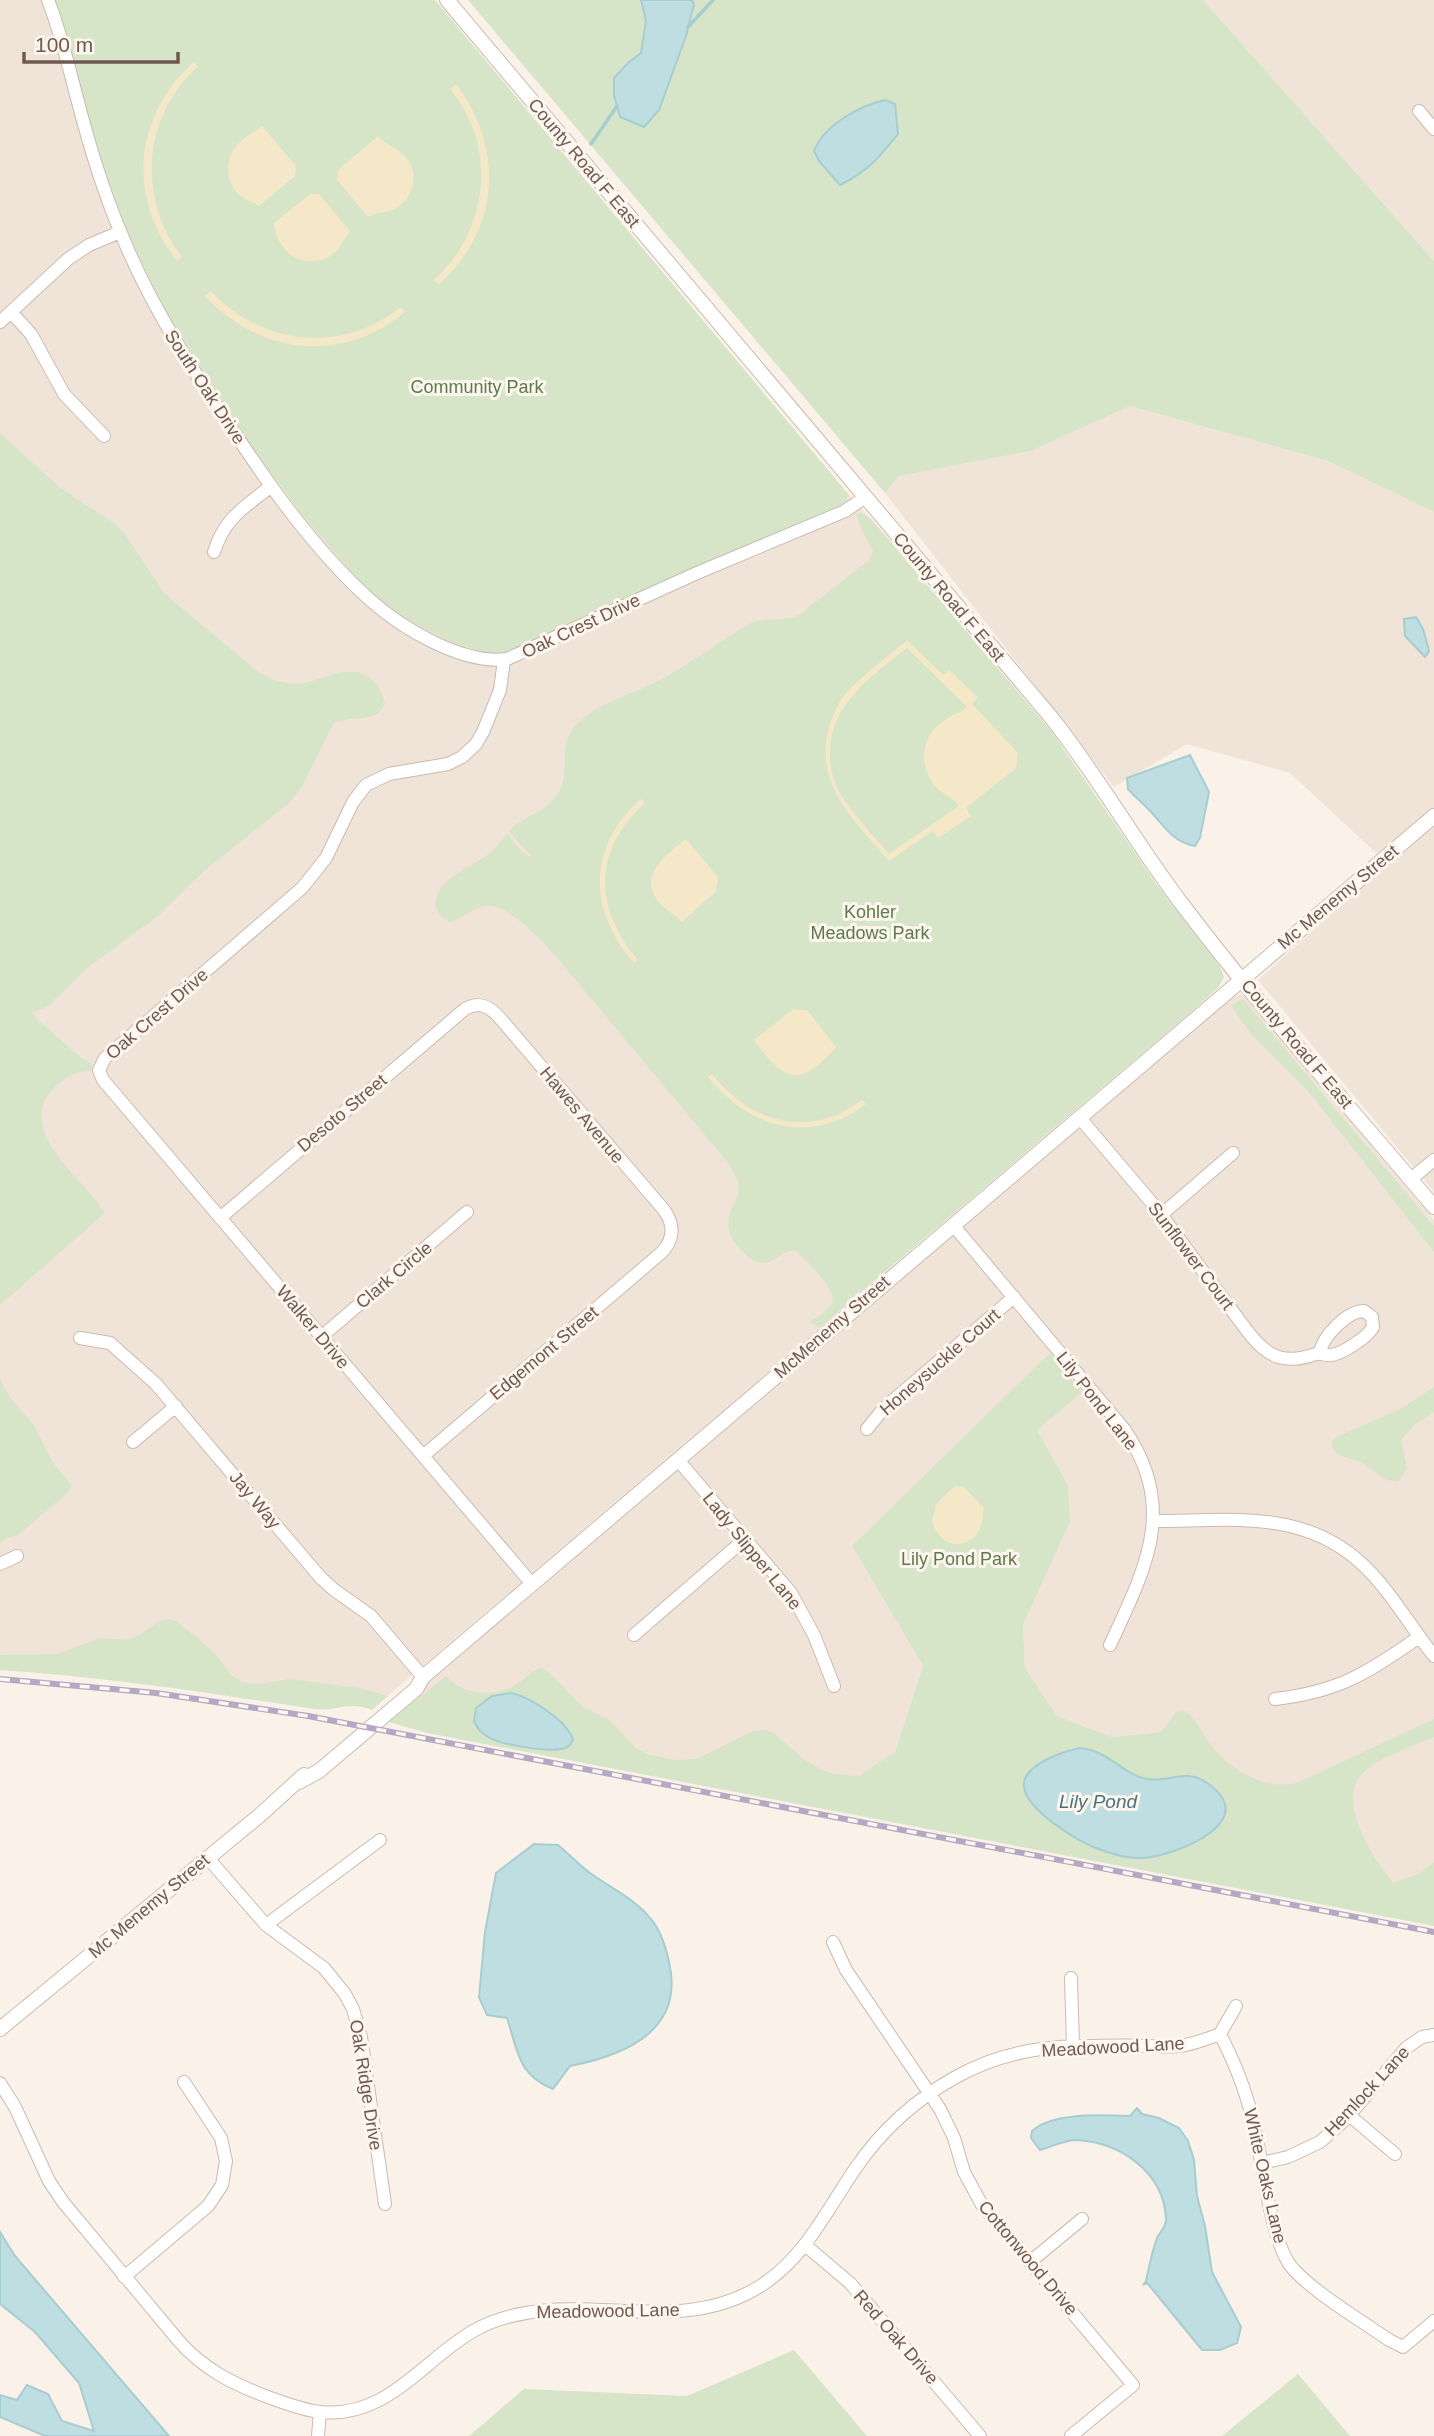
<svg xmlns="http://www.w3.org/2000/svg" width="1434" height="2436" font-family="Helvetica,sans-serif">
<rect width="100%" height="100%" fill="#faf2e8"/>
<path fill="#f0e3d8" d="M0,0H55L110,189L128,234L170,320L213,390L288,498L332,550L407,620L468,649L514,650L710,560L842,506L848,498L844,489L897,548L850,1302L378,1704L227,1694L118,1680L0,1669Z
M1203,0H1434V261Z
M1130,406L1328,461L1434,512V1192L1258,980L1388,864L1290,773L1187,744L1114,787L885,493L899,476L1031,451Z
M1242,994L1247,997L1434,1220V1862L1418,1874L1377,1890L1271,1799L1179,1730L1112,1737L1057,1716L1025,1668L1023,1625L1070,1522L1068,1485L1037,1430L852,1546L923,1666L895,1752L829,1806L384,1721L1231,998Z"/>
<path fill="#d6e5c8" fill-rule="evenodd" d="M55,0H435L844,489L848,495L847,501L842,506L710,560L507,653L492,654L458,645L407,620L383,604L366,589L303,516L244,437L170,320L128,234L100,158Z
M468,0H1203L1434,261V512L1328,461L1130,406L1031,451L899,476L885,493Z
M0,433L59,487L115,524L127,537L164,593L257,671L276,681L295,684L306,683L340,672H358L366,675L378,685L385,702C379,725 350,714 333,724L302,787L290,802L204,871L158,916L87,968L47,1007L32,1012C36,1021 45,1025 52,1032C66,1044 75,1055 92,1064L91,1071C75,1071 64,1078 53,1089C13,1131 85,1179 105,1213L0,1305Z
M861,513L872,520L1052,732L1157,885L1220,967L1224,977L1218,988L1185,1017L819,1328L810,1322C817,1317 828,1311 832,1304C839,1292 804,1256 794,1250C783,1251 775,1262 764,1263C756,1263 750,1260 745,1254C732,1243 724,1227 731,1210C734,1203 738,1198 739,1190C739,1180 734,1172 729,1164L559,960C544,943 509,903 485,906C471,908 463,920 450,922C443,919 437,914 436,906C432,881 473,866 489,854C496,848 502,840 507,833L521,851L530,857L532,855L523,848L509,831C524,814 548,813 559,792C571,771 557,746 575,726C596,702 633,695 660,680C691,663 720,641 751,623C767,617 784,622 799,615L869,560L873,551L863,533L856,514Z
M1242,998L1434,1226V1252L1308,1091L1251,1034L1231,1006Z
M1050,1353L1082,1392L1037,1430L1068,1485L1070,1522L1023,1625L1025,1668L1057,1716L1112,1737L1161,1732L1176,1712L1186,1711C1196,1719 1201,1731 1208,1741C1229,1769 1263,1791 1297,1783L1434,1719V1737C1367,1765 1327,1773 1372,1853C1378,1864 1387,1873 1393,1883L1418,1874L1434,1862V1926L427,1733L389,1722L446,1676C464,1695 490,1698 514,1686C524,1680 531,1670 542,1668L552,1675L582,1706L611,1721L636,1748L647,1754L675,1760L697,1759L753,1731L766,1730L774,1733L802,1758L822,1770L834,1774L859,1776L895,1752L923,1666L852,1546ZM512,1693L538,1704L572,1735L556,1749C536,1748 489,1746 478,1727C475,1723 475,1717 474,1711L482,1702Z
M0,1379L9,1396L35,1427L53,1463L72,1486L66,1494L18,1535L9,1537L0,1544Z
M1434,1387V1412L1414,1425L1401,1440L1407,1469L1398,1481L1386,1480L1361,1462L1339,1455L1332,1448V1441L1339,1436L1402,1408Z
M168,1619L176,1621L201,1641L216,1655L231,1675L242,1682L258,1684L290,1679L360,1688L388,1696L372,1710C349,1700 336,1712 314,1709C210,1693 106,1677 0,1670V1655L57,1654L100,1638L127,1640L139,1635L159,1621Z
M794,2350L867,2436H469L524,2389L687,2396Z
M1298,2374L1350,2436H1222Z"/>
<path fill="#f4e8c8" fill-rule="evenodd" d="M194,62L198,67C142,116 137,199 182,257L177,261C127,198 133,116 194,62Z
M456,84C505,149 500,230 439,284L434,280C489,230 498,147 450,89Z
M262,126L296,166L295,176L259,206C253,202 245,200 239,195C225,181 224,157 239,143C245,136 255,132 262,126Z
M378,136C385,145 397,147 405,156C420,172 414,199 395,209C386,213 376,212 368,217L337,180L338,170Z
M310,194H319L350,231C344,238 342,247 334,253C318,267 292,263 281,244C277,238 276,231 273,224Z
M211,291C261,346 343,354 401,307L405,312C342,364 260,355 205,296Z
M907,640L943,675L949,670L978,697L972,704L1018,753L1016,768L966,808L971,816L938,838L933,831L889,861C857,823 815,787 828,732C831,718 837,704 846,693C864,674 887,657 907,640ZM907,648L967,707C960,713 951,715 943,721C921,736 918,764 934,785C941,794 952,796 959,806L889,854C873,835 854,816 841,795C833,783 830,767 830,753C830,704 872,676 907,648Z
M641,799L645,803C593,850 593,908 638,960L634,963C588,911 587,846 641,799Z
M686,839L718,877L716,891L682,922C675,915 666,910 660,903C636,876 666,855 686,839Z
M793,1009L808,1011L836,1047C800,1089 784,1082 754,1040Z
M712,1074C751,1123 809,1140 862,1100L866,1104C811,1146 748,1128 708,1077Z
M955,1486L964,1487L983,1507C987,1547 944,1559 932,1522L936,1504Z"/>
<path fill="#bfdee1" stroke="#a7cdd1" stroke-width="2" d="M641,0H692L694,4L686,36L659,110L644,127L620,117L614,95V78L628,63L641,53L646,21Z
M885,100L895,104L898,134C878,159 869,170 840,185L819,161L814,151C824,125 859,106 885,100Z
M1416,617L1423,629L1429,651L1425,657L1405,636L1404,619Z
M1190,755L1209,792L1200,838L1195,846C1174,842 1165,828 1152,813C1144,804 1135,797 1128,789L1127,778Z
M512,1693C531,1698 568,1721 573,1740C570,1745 570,1746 565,1748C551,1753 501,1745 488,1737C481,1733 477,1728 474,1721L476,1708L492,1696Z
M1080,1748C1110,1751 1123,1775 1147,1779C1167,1783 1185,1769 1204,1781C1266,1820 1178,1855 1143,1858C1127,1859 1111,1854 1096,1848C1077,1841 1021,1807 1024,1783C1026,1764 1064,1751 1080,1748Z
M534,1844L558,1845C569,1854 579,1865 590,1873C609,1887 635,1899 650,1918C660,1929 666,1948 669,1962C685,2030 626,2055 570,2066L553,2089C518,2075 518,2052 507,2018L487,2015L479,1997L485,1932L496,1873Z
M1137,2108L1142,2114L1159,2118L1179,2128L1188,2141L1194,2160L1197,2196L1205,2226L1212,2272L1241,2327L1237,2343L1220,2350H1202L1153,2290L1147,2283L1143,2285L1146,2281C1149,2267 1152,2251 1157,2238C1160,2231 1166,2228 1166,2219C1164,2172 1120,2142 1076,2140C1064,2140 1052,2147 1040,2150L1031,2138L1032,2131C1053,2112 1103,2115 1130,2116Z
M0,2232L15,2256L169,2436H45L0,2417V2395L17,2400L27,2385L48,2394L62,2421L94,2431L79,2383L35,2332L0,2304Z"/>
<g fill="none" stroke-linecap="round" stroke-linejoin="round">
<path stroke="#a7cdd1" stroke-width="3.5" d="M688,27L713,0
M591,144L617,106"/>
<defs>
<path id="minor" d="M48,0C61,33 69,68 78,102C90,148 104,194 123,238C149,301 186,360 224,417C266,481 312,547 369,599C401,628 463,665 507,659L697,573L845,511L864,498
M1419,111L1434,129
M11,312L31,334L64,394L104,436
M0,322L68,259L89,245L120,232
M214,552C225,517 244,508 271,486
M504,660L500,690L483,732L476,744L462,757L448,764L389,774L366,785L353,802L326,858L302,888L105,1058L99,1070L103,1080L532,1584
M1079,1117L1157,1209L1248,1332C1257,1343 1265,1352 1278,1357C1292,1361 1303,1358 1316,1354C1322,1353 1326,1356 1332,1355C1343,1353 1368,1337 1373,1327L1372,1317L1364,1311C1347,1311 1322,1337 1320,1353
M1411,1179L1434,1160
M1161,1215L1233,1153
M220,1218L465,1009C479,1001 489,1006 499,1017L664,1210C675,1225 674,1240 661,1253L423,1456
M953,1225L1124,1429C1179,1508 1145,1569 1110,1645
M321,1337L467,1212
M80,1338L110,1343L156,1384L320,1577L333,1589L371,1616L423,1677
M867,1429L884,1408L1014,1297
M133,1442L176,1406
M678,1460L791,1593L814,1635L834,1686
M1153,1521C1235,1521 1312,1507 1373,1575C1396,1600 1413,1630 1434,1656
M0,1564L17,1556
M634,1635L745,1539
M1275,1699C1338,1692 1368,1673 1419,1637
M207,1857L266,1925L324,1968L345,1994L353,2009L361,2037L385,2204
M266,1925L380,1840
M833,1942L846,1970L940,2109L954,2138L964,2172L982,2205L1133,2385L1071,2436
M1071,1978L1073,2046
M1220,2034C1236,2065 1248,2096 1255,2130C1263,2165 1271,2239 1290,2265C1308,2289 1362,2321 1389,2340L1403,2347L1434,2321
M0,2083L15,2107L49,2181L63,2202L178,2340C203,2369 233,2384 268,2397C285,2403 302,2410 320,2412C388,2419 423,2359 475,2330C491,2321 508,2316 526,2313C605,2299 688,2333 762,2285C805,2257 827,2210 855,2169C881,2131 916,2099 956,2077C993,2056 1036,2047 1078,2046C1102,2046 1126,2045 1150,2046C1160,2046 1169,2047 1180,2046C1194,2044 1207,2039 1220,2034L1236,2006
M1349,2115L1395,2154
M1262,2163L1288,2157L1320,2142L1347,2118L1406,2048L1422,2037L1434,2035
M805,2245L850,2283L980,2436
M1030,2262L1082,2219
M124,2277L208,2206L222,2185L226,2161L221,2138L184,2082
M318,2436L320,2412"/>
<path id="tertiary" d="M447,0L1050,716C1099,777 1137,846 1185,908C1263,1011 1351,1108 1434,1207
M299,1782L319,1771L416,1689L423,1677L1434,816
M0,2029L259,1816L304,1775"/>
</defs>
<use href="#minor" stroke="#cabab0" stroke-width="14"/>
<use href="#tertiary" stroke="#cabab0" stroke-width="16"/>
<use href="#minor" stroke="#fff" stroke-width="12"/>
<use href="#tertiary" stroke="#fff" stroke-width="14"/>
<defs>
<path id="rail" d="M0,1679L156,1693L308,1716L1434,1932"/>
</defs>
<use href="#rail" stroke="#b4a8c2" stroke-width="6"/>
<use href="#rail" stroke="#fdf6ee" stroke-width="3.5" stroke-dasharray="10" stroke-linecap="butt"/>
</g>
<g text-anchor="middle" stroke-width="6" stroke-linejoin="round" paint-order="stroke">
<g font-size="18" fill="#705950" stroke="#fdf6ee">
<text transform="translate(584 163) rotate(50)" y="6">County Road F East</text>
<text transform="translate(205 387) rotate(57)" y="6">South Oak Drive</text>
<text transform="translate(949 597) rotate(50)" y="6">County Road F East</text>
<text transform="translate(581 626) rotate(-25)" y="6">Oak Crest Drive</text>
<text transform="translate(1338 897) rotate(-40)" y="6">Mc Menemy Street</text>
<text transform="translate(157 1014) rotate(-41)" y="6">Oak Crest Drive</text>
<text transform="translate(1297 1044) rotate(50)" y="6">County Road F East</text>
<text transform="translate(342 1113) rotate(-40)" y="6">Desoto Street</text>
<text transform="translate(582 1115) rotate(50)" y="6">Hawes Avenue</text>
<text transform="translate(1191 1256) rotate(53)" y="6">Sunflower Court</text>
<text transform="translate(394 1275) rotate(-40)" y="6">Clark Circle</text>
<text transform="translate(313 1327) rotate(50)" y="6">Walker Drive</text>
<text transform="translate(832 1327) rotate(-41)" y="6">McMenemy Street</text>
<text transform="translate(544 1353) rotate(-40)" y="6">Edgemont Street</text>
<text transform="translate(940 1362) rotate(-41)" y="6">Honeysuckle Court</text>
<text transform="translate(1097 1401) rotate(52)" y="6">Lily Pond Lane</text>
<text transform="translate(255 1500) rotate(50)" y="6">Jay Way</text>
<text transform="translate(752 1551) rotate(51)" y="6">Lady Slipper Lane</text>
<text transform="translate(149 1906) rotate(-40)" y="6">Mc Menemy Street</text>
<text transform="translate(1113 2047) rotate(-3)" y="6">Meadowood Lane</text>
<text transform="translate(366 2085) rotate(81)" y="6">Oak Ridge Drive</text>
<text transform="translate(1367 2091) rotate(-47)" y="6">Hemlock Lane</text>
<text transform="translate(1265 2176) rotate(77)" y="6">White Oaks Lane</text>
<text transform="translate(1028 2258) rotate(50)" y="6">Cottonwood Drive</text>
<text transform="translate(608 2311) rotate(-1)" y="6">Meadowood Lane</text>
<text transform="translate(896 2337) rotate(49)" y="6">Red Oak Drive</text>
</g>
<g font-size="18" fill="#5d7a4c" stroke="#fdf6ee">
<text x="477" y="393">Community Park</text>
<text x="870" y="918">Kohler<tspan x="870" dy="21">Meadows Park</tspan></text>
<text x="959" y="1565">Lily Pond Park</text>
</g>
<g font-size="19" font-style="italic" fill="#49757a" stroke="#fdf6ee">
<text x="1098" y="1808">Lily Pond</text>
</g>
</g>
<path d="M24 52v10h154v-10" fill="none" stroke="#705950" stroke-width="3.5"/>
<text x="35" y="52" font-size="21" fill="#705950" stroke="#fdf6ee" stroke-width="5" paint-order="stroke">100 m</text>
</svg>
